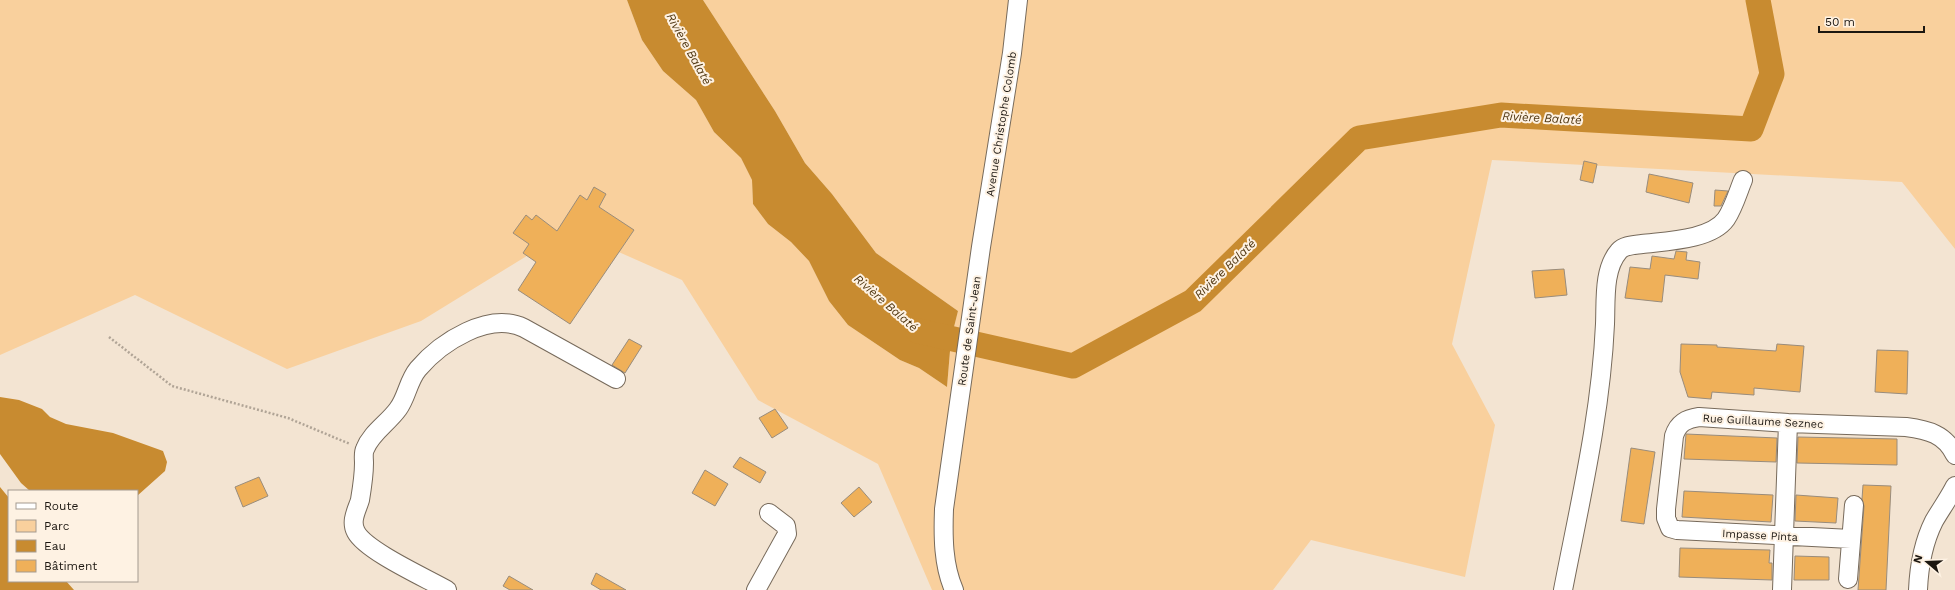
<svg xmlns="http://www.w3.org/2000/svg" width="1955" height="590" font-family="'Work Sans',sans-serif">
<rect width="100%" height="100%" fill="#f3e4d2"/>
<path fill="#f9d09d" d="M0,0H627L642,40L663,71L696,100L714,132L741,158L752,180L753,204L768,224L791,242L809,261L829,301L848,325L900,360L919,368L947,387L951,339L958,311L876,253L832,194L805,163L775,111L703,0H1955V249L1902,182L1492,160L1452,344L1495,425L1465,577L1311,540L1273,590H932L878,464L758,400L682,280L569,230L421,321L287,369L135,295L0,355Z"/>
<path fill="#c88b30" d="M627,0H703L775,111L805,163L832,194L876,253L958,311L951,339L947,387L919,368L900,360L848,325L829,301L809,261L791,242L768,224L753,204L752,180L741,158L714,132L696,100L663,71L642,40Z
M0,397L19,400L42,409L50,417L66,424L113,433L163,451L167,462L165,471L137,496V491H30L21,483L0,454Z
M0,487L9,498V581H66L74,590H0Z"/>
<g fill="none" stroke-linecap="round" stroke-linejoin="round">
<path stroke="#c88b30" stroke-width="25" d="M918,331L1073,366L1193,301L1359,138L1501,115L1751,129L1772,74L1758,0"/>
</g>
<path fill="#efb059" stroke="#998c7c" d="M1584,161L1597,164L1593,183L1580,180Z
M1649,174L1693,183L1689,203L1646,192Z
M594,187L606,194L599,207L634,230L570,324L518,290L536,262L523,253L529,244L513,233L526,215L532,220L536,215L557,231L580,195L587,200Z
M1715,190L1728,191L1721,206H1714Z
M1676,251L1687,252L1686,260L1700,262L1698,279L1665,275L1662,302L1625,298L1630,267L1650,269L1652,256L1674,259Z
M1564,269L1567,295L1535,298L1532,271Z
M629,339L642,346L625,373L612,365Z
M1681,344L1717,345V347L1776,351L1777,344L1804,346L1800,392L1754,388V395L1712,392L1711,399L1688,397L1680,372Z
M1877,350L1908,351L1907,394L1875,392Z
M775,409L788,428L772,438L759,418Z
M1686,434L1777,438L1776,462L1684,459Z
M1798,437L1897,439V465L1797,463Z
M1631,448L1655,452L1644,524L1621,521Z
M740,457L766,472L760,483L733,467Z
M705,470L728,484L715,506L692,493Z
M259,477L268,496L243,507L235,487Z
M1863,485L1891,486L1886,590H1858L1864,506L1862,499Z
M859,487L872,502L854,517L841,503Z
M1684,491L1773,495L1771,522L1682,517Z
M1796,495L1838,498L1836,523L1795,521Z
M1680,548L1770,550L1769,563H1772V580L1679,577Z
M1795,556L1829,557V580H1794Z
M596,573L626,590H601L591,584Z
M509,576L533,590H510L503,586Z"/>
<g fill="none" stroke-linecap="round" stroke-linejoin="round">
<defs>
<path id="minor" d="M1851,539L1677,530L1670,528L1666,518V509L1674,436C1678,423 1686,419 1699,417L1788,423L1906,427C1928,430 1945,434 1955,455
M1848,579L1854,505
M447,590C426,578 366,551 356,532C350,521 357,510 360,500C362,488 364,475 364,463C364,459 363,453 365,449C371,433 388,423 398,409C407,397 408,381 418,369C441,342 489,311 524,328L616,379
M756,590L787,534L786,526L769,513
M954,590C943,565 943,536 944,509L981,247L1012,53L1018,0
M1563,590C1580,502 1601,414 1605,324C1606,301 1603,269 1619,251C1624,245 1635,245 1642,244C1666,241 1711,240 1726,219C1734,207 1738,192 1743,180
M1782,590L1788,423
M1918,590C1919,566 1923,543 1934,521C1941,509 1949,498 1955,486"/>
</defs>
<use href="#minor" stroke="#776a5b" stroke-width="20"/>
<path stroke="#b0a496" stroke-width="2.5" stroke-dasharray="2 2" stroke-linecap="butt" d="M109,337L172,386L288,418L350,444"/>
<use href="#minor" stroke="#fff" stroke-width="18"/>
</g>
<g text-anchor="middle" stroke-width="4" stroke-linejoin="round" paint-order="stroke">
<g font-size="11" fill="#1c1711" stroke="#fef2e3">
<text transform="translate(1001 124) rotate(-81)" y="4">Avenue Christophe Colomb</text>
<text transform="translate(969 331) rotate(-82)" y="4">Route de Saint-Jean</text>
<text transform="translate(1763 421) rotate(3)" y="4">Rue Guillaume Seznec</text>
<text transform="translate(1760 535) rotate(3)" y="4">Impasse Pinta</text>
</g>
<g font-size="12" font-style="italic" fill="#513813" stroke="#fef2e3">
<text transform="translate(689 49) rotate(61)" y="4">Rivière Balaté</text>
<text transform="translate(1542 118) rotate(3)" y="4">Rivière Balaté</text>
<text transform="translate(1225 269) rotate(-44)" y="4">Rivière Balaté</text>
<text transform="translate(886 303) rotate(41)" y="4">Rivière Balaté</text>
</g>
</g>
<rect x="8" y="490" width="130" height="92" fill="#fef2e3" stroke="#a49a8f"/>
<rect x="16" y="503" width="20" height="6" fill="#ffffff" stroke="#a49a8f"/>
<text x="44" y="510" font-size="12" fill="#1c1711">Route</text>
<rect x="16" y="520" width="20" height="12" fill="#f9d09d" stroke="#a49a8f"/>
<text x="44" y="530" font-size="12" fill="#1c1711">Parc</text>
<rect x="16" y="540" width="20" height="12" fill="#c88b30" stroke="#a49a8f"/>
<text x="44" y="550" font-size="12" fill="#1c1711">Eau</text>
<rect x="16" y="560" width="20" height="12" fill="#efb059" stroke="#a49a8f"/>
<text x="44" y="570" font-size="12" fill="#1c1711">Bâtiment</text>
<g transform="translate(1927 562) rotate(289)" stroke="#fef2e3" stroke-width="3" paint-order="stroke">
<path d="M0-3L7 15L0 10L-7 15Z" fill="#1c1711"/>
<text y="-6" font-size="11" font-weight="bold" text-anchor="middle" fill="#1c1711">N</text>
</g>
<path d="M1819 26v6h105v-6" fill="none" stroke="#1c1711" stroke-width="2"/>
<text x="1825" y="26" font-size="12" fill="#1c1711" stroke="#fef2e3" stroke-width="3" paint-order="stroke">50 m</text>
</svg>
